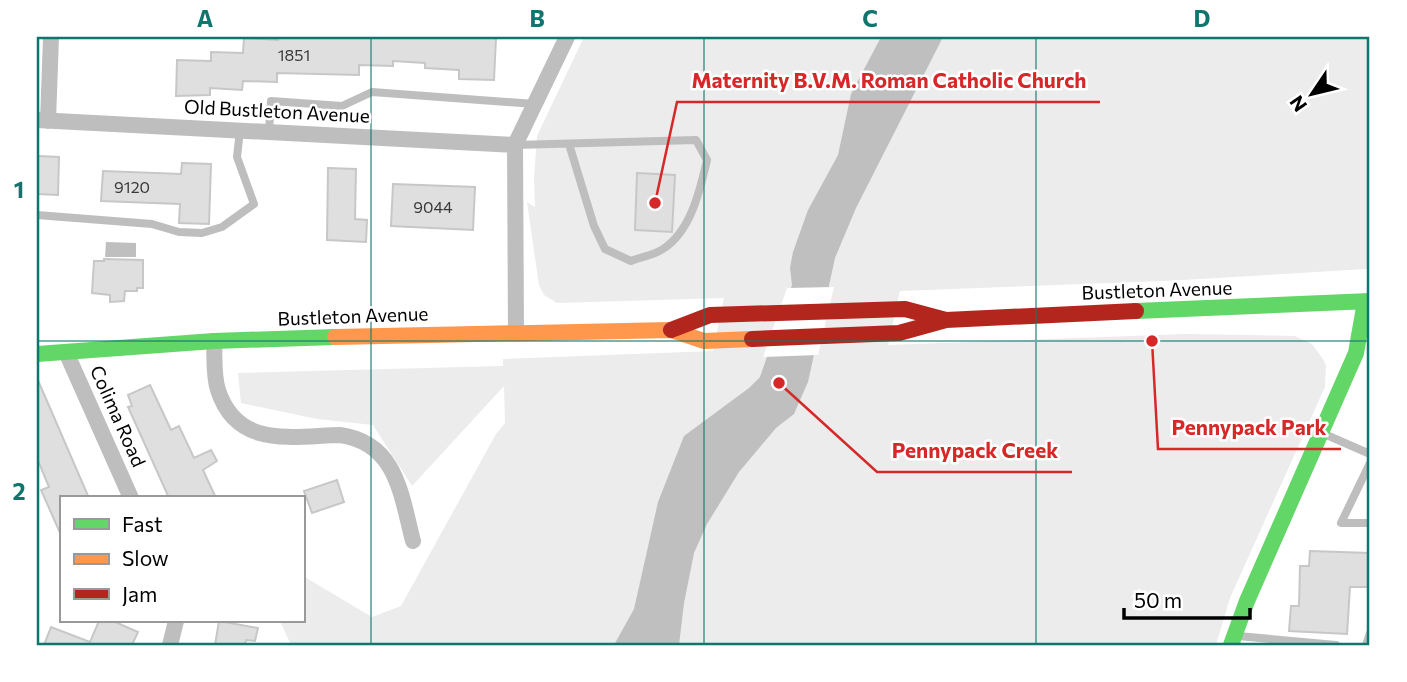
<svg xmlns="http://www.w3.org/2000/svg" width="1407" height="682" font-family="Commissioner,sans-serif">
<rect width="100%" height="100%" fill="#fff"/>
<path fill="#ececec" d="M584,37H1370V261L1367,269L1165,281L900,291L888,345L1186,334L1295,336L1312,344L1323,359L1326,366L1325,387L1230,598L1216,645H291L280,621H303V576L372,617L401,606L496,434L505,423L504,386L412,486L373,425L317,419L241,403L238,373L503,366V359L713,351L724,298L557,303L544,295L539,285L527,202L535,207L534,177L537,136Z"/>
<path fill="#bfbfbf" d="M881,37H943L856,208L835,258L808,382L797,407L794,414L776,428L739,472L707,524L694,553L684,603L679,645H614L634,609L658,502L684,436L749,388L760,377L792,285L790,268L793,252L808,210L838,155L851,94Z
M106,242L136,243V257H105Z"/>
<path fill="#fff" d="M834,287L818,355L763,357L787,288Z"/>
<path fill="#dfdfdf" stroke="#c7c7c7" stroke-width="2" d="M278,37L496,38L494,80L459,79V70L425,68V63L393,61V66L359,65V75L277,73V82L243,81L242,90L210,88V95L176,96L177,60L211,61V52L243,53L244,38L278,40Z
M38,156L59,157L58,195L37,194Z
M182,163L211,164L209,224L179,223L180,204L101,201L103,171L181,174Z
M328,168L356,169L355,219L367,220L366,242L327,240Z
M637,173L675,175L672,232L635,230Z
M393,184L475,187L473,230L391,226Z
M104,259L143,260V288H137V291H125L124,301L110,302V295L92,293L94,261H104Z
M37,378L89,498H61V535L41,490L49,487L37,458Z
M150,385L171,430L179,426L194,458L211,450L217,461L203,470L216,498H169L128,407L132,406L128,395Z
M337,480L344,502L312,513L304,491Z
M1310,551L1370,553V587H1350L1347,634L1289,631L1291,606H1299L1300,566H1309Z
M99,621H113L138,632L132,645H44L51,627L90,642Z
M219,621L258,628L255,641L246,640L245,645H215Z"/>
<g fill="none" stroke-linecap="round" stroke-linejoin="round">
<path stroke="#bebebe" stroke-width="8" d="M269,131L271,101L342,106L372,92L535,104
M515,145L696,140L707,160C700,190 691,231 663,249C654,255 641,257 631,261L605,249L594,226L569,144
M37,215L152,224L179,232L202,233L222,227L254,204L237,157L240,130
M1322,433L1370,454
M1370,463L1341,523H1370
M1238,636L1336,645
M1366,645L1370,633"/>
<path stroke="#bebebe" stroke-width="16" d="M37,120L515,145
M48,121L51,37
M516,332L515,145L567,37
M214,341C215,356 213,375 218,390C237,449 292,436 340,435C397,443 401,495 413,541
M66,352L131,498
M170,645L176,621"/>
<path stroke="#63d668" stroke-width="16" d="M1136,311L1370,301
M37,354L214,341L335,337
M1231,645L1247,601L1356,353L1365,302"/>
<path stroke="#ff974d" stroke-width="16" d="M335,337L671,330L704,341L752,339"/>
<path stroke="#b3261e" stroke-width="16" d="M671,330L710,315L905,309L946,320
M752,339L899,333L946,320L1136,311"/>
</g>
<path fill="none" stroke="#0f766e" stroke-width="2" stroke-opacity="0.55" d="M371,37V645M704,37V645M1036,37V645M37,341H1370"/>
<g text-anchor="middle" stroke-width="5" stroke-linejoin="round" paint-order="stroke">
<g font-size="16" fill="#383838">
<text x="294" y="61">1851</text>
<text x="132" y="193">9120</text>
<text x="433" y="213">9044</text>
</g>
<g font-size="19" fill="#000" stroke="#fff">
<text transform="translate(277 111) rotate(3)" y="7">Old Bustleton Avenue</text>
<text transform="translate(1157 290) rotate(-2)" y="7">Bustleton Avenue</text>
<text transform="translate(353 316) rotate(-2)" y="7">Bustleton Avenue</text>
<text transform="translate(118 416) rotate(66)" y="7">Colima Road</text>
</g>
</g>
<path fill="none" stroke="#d62828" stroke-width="2.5" d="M655 203L677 102H1100M1152 341L1158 449H1341M779 383L877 472H1072"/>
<g fill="#d62828" stroke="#fff" stroke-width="2.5">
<circle cx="655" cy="203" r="7"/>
<circle cx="1152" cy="341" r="7"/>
<circle cx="779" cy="383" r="7"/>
</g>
<g font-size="21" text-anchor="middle" font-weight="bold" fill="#d62828" stroke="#fff" stroke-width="5" stroke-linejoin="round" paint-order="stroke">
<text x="889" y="88">Maternity B.V.M. Roman Catholic Church</text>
<text x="1249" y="435">Pennypack Park</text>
<text x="975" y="458">Pennypack Creek</text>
</g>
<rect width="1407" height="682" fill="none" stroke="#ffffff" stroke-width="77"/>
<rect x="60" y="496" width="245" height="126" fill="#ffffff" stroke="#999999" stroke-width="2"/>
<rect x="74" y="519" width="35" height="10" fill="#63d668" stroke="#999999" stroke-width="2"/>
<text x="122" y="532" font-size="21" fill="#000000">Fast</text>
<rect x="74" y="554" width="35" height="10" fill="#ff974d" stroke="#999999" stroke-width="2"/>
<text x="122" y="566" font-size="21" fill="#000000">Slow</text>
<rect x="74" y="589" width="35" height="10" fill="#b3261e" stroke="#999999" stroke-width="2"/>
<text x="122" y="602" font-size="21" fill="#000000">Jam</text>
<g transform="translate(1312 94) rotate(235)" stroke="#ffffff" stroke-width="5" paint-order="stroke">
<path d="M0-5L12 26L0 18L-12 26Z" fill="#000000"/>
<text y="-10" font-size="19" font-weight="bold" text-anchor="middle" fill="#000000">N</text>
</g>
<path d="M1124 608v10h126v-10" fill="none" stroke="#000000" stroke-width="3.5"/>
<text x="1134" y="608" font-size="21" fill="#000000" stroke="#ffffff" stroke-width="5" paint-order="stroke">50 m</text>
<rect x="38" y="38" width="1330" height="606" fill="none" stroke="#0f766e" stroke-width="2.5"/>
<g font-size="23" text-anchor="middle" font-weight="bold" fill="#0f766e">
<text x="205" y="27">A</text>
<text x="537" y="27">B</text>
<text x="870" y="27">C</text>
<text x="1202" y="27">D</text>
<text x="19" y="198">1</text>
<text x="19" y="500">2</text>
</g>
</svg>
